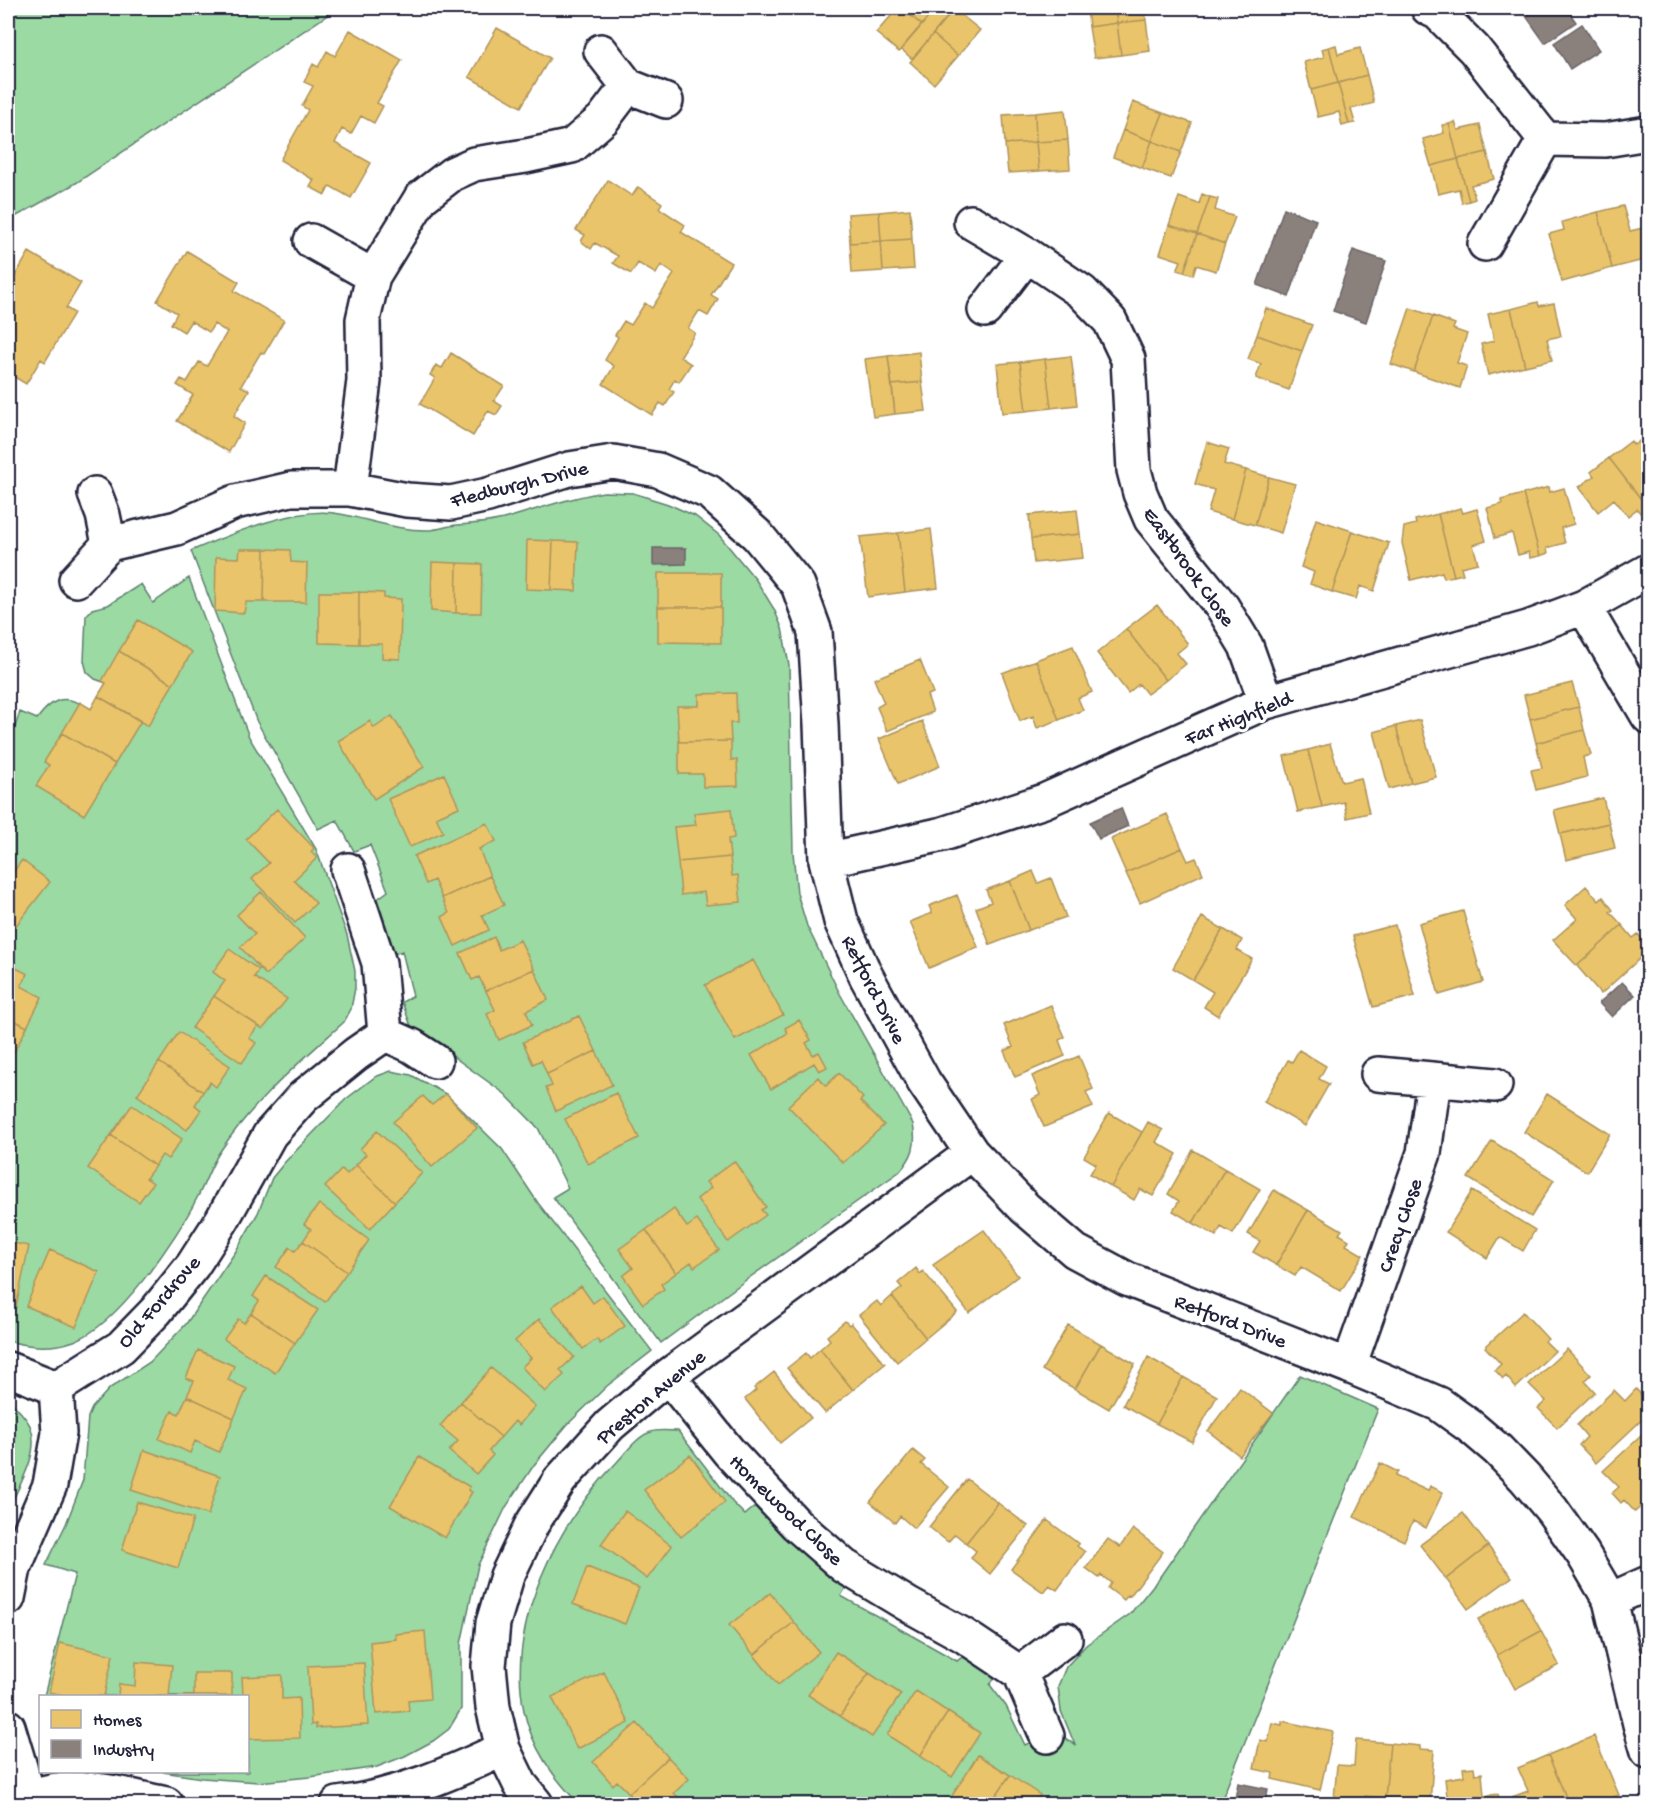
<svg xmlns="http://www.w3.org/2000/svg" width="1656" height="1812" font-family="'Gochi Hand',sans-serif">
<rect width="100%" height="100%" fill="#fff"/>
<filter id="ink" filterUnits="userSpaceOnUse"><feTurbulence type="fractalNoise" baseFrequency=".0167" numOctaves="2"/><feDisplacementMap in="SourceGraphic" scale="12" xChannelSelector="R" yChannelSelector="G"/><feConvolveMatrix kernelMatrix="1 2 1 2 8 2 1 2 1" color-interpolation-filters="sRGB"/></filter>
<g filter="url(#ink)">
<path fill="#9bdaa3" stroke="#5e7e6f" stroke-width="1.5" d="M8,8H338L76,183L8,221Z
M604,492L633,493L668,504L695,516L719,535L756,580L774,609L782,628L789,665L793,852L797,893L807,926L839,992L913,1124C917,1145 913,1157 899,1172L746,1280L661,1343L553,1197L568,1188L538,1128L505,1094L411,1026L402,1002L413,996L402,951L391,955L376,900L388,891L370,845L354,851L337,820L318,829L257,722L191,551C231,534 298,505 340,514C371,520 399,531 430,530C439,529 448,526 457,525C474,524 490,523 507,518C539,509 570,497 604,492Z
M189,578L249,737L316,849L347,935L355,971V988L351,1009L344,1022C300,1062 252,1102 219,1153C210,1167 205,1184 197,1198C177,1238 117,1326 74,1341C51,1349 31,1347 8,1341V747L20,712L37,719C54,696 66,694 91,709L106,683L95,679L87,672L84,661L86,616L92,609L108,605L141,584L153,603Z
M391,1071L411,1075L446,1094L502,1149L538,1203L652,1351L607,1386L567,1425L534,1465L506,1507L478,1565L461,1644V1709L449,1729L433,1741L405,1756L377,1767L310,1777L258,1782L202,1778L163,1772H248V1696H44L75,1574L46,1565L66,1524L83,1480L88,1417L92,1408L110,1388L150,1362L186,1324L236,1251L258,1213L272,1178L285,1162L346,1099L375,1077Z
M1300,1375L1378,1409L1220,1804H579C553,1777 532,1748 524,1711C506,1623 557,1524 617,1462C626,1453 637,1436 651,1432C658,1429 670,1431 678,1431L733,1503L745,1515L757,1505L826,1573L846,1587L841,1596L957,1661L966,1654L995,1677L990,1685L1006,1706L1025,1745L1031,1742L1035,1749L1061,1735L1075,1745L1061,1711L1058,1686L1066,1667L1086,1645L1130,1614L1159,1578Z
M8,1398C15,1407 28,1418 31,1428C40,1455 18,1487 8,1510Z"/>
<path fill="#e9c46a" stroke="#ad935c" stroke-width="1.5" d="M898,8H901L922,25L899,52L876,33Z
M901,8H936L922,25Z
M936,8H944L951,13L912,59L901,49Z
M1087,8H1115L1117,23L1089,27Z
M1115,8H1144L1146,20L1117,23Z
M954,9L980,30L958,56L933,34Z
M1146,20L1150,51L1121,55L1117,23Z
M1117,23L1121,55L1094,58L1089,27Z
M497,28L550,58L521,107L469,77Z
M350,30L402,60L377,103L383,106L374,123L361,116L351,134L342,129L335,143L371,163L351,198L330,186L325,195L310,187L314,180L280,160L308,110L302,106L313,86L304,82L313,64L318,67L327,51L335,56Z
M933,34L958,56L934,84L910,62Z
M1336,45L1338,54L1360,48L1367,75L1338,83L1329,47Z
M1329,47L1338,83L1311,90L1304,62L1324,57L1322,49Z
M1367,75L1374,103L1351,109L1355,123L1349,124L1338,83Z
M1338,83L1349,124L1342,126L1339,112L1318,117L1311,90Z
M1133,102L1163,113L1152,141L1123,130Z
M1065,110L1068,140L1036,142L1035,113Z
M1035,113L1036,142L1005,144L1003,115Z
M1163,113L1192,123L1181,152L1152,141Z
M1455,122L1458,130L1480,125L1487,152L1458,159L1449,124Z
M1449,124L1458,159L1431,166L1423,139L1444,133L1442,125Z
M1123,130L1152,141L1142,168L1113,157Z
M1068,140L1070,169L1039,171L1036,142Z
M1152,141L1181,152L1171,178L1142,168Z
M1036,142L1039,171L1008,173L1005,144Z
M1487,152L1494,179L1471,185L1475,199L1469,201L1458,159Z
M1458,159L1469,201L1462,203L1459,189L1438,194L1431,166Z
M608,180L632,196L638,187L662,203L659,208L685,225L681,232L731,263L711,295L718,299L708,316L699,311L688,328L695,333L680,357L691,364L679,382L675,379L669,389L674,392L665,406L660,403L652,415L603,384L614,366L605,360L618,337L615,335L624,321L631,325L645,303L652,308L674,274L661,265L656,274L638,263L631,274L613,263L618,256L595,243L591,249L581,241L585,235L576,230Z
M1202,194L1210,197L1197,234L1169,225L1179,197L1199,204Z
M1210,197L1218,199L1215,210L1235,217L1225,244L1197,234Z
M1623,206L1630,231L1643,228L1648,251V259L1612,268L1598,212Z
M910,209L912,239L881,241L879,212Z
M879,212L881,241L850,243L848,214Z
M1598,212L1612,268L1562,282L1549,234L1564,230L1562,222Z
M1169,225L1197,234L1184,272L1177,270L1181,261L1160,254Z
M1197,234L1225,244L1216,271L1196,265L1193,275L1184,272Z
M912,239L914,269L883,271L881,241Z
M881,241L883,271L852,273L850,243Z
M187,251L239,282L234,291L284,320L264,354L261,352L241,386L249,390L234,416L245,423L229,452L177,421L193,395L177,385L181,379L187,382L199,362L207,366L227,332L214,324L209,332L191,321L184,332L171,324L177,313L157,301Z
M29,252L81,283L66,308L74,313L45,362L41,359L26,384L8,373V288Z
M1538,302L1539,306L1554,303L1561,336L1547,339L1552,360L1525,366L1511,309Z
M1266,308L1312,325L1302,351L1257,335Z
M1410,308L1433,316L1414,372L1391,364Z
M1511,309L1525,366L1488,375L1481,344L1494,341L1488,314Z
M1433,316L1455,324L1453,329L1467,334L1457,363L1467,366L1460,388L1414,372Z
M1257,335L1302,351L1289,390L1256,378L1261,364L1248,359Z
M919,352L922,382L892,385L888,356Z
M451,353L504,386L494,401L502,406L496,415L488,411L473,436L420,404L435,378L430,375L436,365L442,368Z
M888,356L895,414L873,417L865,359Z
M1071,356L1077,405L1051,408L1045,359Z
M1045,359L1051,408L1026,411L1020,362Z
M1020,362L1026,411L1002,413L997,364Z
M922,382L926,411L895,414L892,385Z
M1643,438L1648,446V508L1609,458L1631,441L1634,445Z
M1207,442L1229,449L1224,464L1246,470L1232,519L1208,512L1214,490L1195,484Z
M1609,458L1648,508L1641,514L1637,509L1628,516L1614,499L1598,512L1579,487L1594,476L1591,472Z
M1246,470L1269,477L1255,525L1232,519Z
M1269,477L1295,484L1281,533L1255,525Z
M1549,487L1550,492L1564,488L1574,524L1561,528L1565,543L1547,548L1548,553L1540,556L1523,494Z
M1523,494L1540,556L1530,558L1529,552L1518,555L1512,533L1495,538L1487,508L1502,504L1501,500Z
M1461,508L1463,513L1477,509L1486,541L1473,545L1478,563L1461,567L1463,574L1454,576L1438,514Z
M1077,510L1080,534L1031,539L1029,515Z
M1438,514L1454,576L1444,578L1442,572L1411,580L1402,543L1404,527L1416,524L1415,520Z
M1316,519L1352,531L1332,592L1310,584L1314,572L1301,567Z
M931,529L938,588L905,592L898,533Z
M1352,531L1389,543L1374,591L1360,586L1356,599L1332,592Z
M898,533L905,592L868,597L860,537Z
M1080,534L1083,558L1034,563L1031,539Z
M527,540L553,541L551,590L526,589Z
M553,541L578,542L576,591L551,590Z
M240,549H265L264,602H246L244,613L215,611L216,557L239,558Z
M265,549L290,550L291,562L307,563L306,602H264Z
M432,562L457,563L456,613L431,611Z
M457,563L482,564L481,613H456Z
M658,573H721V607H658Z
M319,592H359V644L319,643Z
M359,592L384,593V598L401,599L400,659L382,658V644H359Z
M1157,605L1188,644L1177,653L1186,664L1166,680L1126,629Z
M658,607H721V643L658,642Z
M138,620L192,652L173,684L119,651Z
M1126,629L1166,680L1147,694L1139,684L1128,693L1097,653Z
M1073,646L1092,692L1078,698L1083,710L1059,720L1036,660Z
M119,651L173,684L148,726L98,696L106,683L102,681Z
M920,660L933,693L927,695L933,712L887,731L877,707L884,703L874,679Z
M1036,660L1059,720L1037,728L1033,716L1020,721L1002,673Z
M1572,683L1579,707L1530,719L1524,695Z
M736,693L737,723H730L731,741L679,742L677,706H699V694Z
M98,696L141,721L115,764L62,733L80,702L91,709Z
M1579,707L1584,730L1536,743L1530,719Z
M392,716L424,767L374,799L338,741L370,721L374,728Z
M1420,720L1436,777L1411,783L1396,726Z
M922,721L940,766L898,784L879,739Z
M1396,726L1411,783L1389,789L1374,732Z
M1584,730L1591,755L1583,757L1587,777L1536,790L1531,770L1542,768L1536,743Z
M62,733L115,764L84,815L36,786L49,765L44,762Z
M731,741V760H737L738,786L703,787V774H679V742Z
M1330,744L1342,782L1361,778L1369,813L1347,818L1344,802L1322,807L1308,750Z
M1308,750L1322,807L1298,812L1284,756Z
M444,774L459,807L436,817L443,832L410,847L388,799Z
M1603,798L1609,823L1560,834L1554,810Z
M277,809L314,848L311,852L317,858L294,880L316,903L295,923L252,879L269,863L246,839Z
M731,809L734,838L728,839L730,857L678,862L674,827L696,825L694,813Z
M1167,814L1182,848L1126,873L1111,839Z
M487,823L496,841L479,849L490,876L442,898L434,880L426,884L414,856Z
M1609,823L1615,848L1566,860L1560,834Z
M1182,848L1188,861L1196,858L1203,874L1140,903L1126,873Z
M730,857L732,876L738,875L741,902L706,905L704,892L681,895L678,862Z
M22,860L50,882L11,932L8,929V879Z
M1033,871L1038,883L1051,878L1066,917L1029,930L1010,881Z
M490,876L504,905L482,915L489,930L455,946L442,917L449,913L442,898Z
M1010,881L1029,930L990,945L976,908L991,902L986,890Z
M1586,886L1599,901L1603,897L1613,910L1610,912L1622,925L1577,966L1553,940L1577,919L1565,905Z
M261,892L305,938L266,975L240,947L255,934L237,915Z
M957,895L978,947L929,968L910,922L932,913L929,906Z
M1463,911L1483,982L1439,995L1419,923Z
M1202,917L1223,929L1193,980L1173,968Z
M1395,925L1415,996L1373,1007L1353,936Z
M1622,925L1633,938L1638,934L1648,946V951L1601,994L1577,966Z
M1223,929L1242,940L1237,950L1252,959L1218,1016L1204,1007L1213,992L1193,980Z
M494,937L499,950L520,940L534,969L486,991L479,977L472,980L460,953Z
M229,949L259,970L254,977L287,999L263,1029L214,996L225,981L213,972Z
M753,960L783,1015L735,1040L705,985Z
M8,964L28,974L21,986L42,997L27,1027L8,1017Z
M534,969L548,1000L526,1011L532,1025L499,1040L487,1014L495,1010L486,991Z
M214,996L258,1026L249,1038L256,1043L242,1063L192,1028Z
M1051,1005L1065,1037L1059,1040L1065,1056L1015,1077L1004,1051L1013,1047L1004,1025Z
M579,1016L596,1051L547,1074L541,1060L533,1064L523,1042Z
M8,1017L27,1027L12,1056L8,1054Z
M799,1020L811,1040L806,1043L813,1055L819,1052L827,1067L819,1071L814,1063L771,1089L751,1055L788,1033L785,1028Z
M179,1032L230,1066L216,1087L210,1082L203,1092L159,1062Z
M1299,1050L1326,1066L1319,1079L1329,1084L1305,1126L1264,1102L1288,1060L1292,1062Z
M596,1051L612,1085L556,1111L546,1088L552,1086L547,1074Z
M1079,1056L1093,1089L1086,1092L1093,1107L1044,1127L1032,1099L1040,1095L1032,1076Z
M159,1062L203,1092L195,1105L201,1110L187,1130L137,1095Z
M839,1073L863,1098L860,1101L884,1125L843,1163L788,1106L818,1077L826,1086Z
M616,1093L639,1138L588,1164L565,1119Z
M446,1094L477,1128L432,1167L393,1122L423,1096L432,1105Z
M1547,1094L1610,1134L1587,1172L1524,1132Z
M132,1105L182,1139L168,1159L162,1155L155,1166L111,1135Z
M1109,1113L1142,1132L1111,1187L1090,1174L1096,1164L1084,1157Z
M1148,1122L1163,1130L1156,1142L1177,1154L1153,1196L1140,1189L1134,1200L1111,1187Z
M377,1131L422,1173L395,1202L356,1165L366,1154L360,1149Z
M111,1135L155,1166L146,1178L153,1183L139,1202L88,1168Z
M1492,1141L1554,1180L1531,1217L1468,1178Z
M1193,1150L1225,1169L1193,1223L1173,1211L1179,1201L1168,1194Z
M734,1161L766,1207L761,1210L766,1215L728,1242L697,1199L711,1188L706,1182Z
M356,1165L395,1202L370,1229L325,1187L342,1169L347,1174Z
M1225,1169L1260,1189L1233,1234L1221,1227L1216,1236L1193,1223Z
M1274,1190L1308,1210L1276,1265L1253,1252L1260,1241L1248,1234Z
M1472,1191L1535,1230L1523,1251L1500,1237L1487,1258L1446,1232Z
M319,1204L369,1240L347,1272L303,1241L311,1229L304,1224Z
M674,1209L687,1227L697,1220L719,1250L694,1267L691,1262L676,1273L646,1230Z
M1308,1210L1342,1230L1339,1234L1349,1240L1346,1245L1363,1255L1341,1291L1301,1267L1295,1276L1276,1265Z
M646,1230L676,1273L661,1284L664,1289L643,1304L623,1276L633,1268L619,1249Z
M984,1230L1018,1276L969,1313L933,1265Z
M303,1241L347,1272L325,1302L276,1267L290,1247L295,1251Z
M8,1242L29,1246L16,1307L8,1305Z
M50,1250L99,1272L76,1327L26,1306Z
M916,1268L920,1274L923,1271L957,1312L926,1338L892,1296L902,1288L898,1283Z
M266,1276L318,1310L295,1343L251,1313L259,1301L253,1296Z
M581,1286L593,1303L603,1296L625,1326L600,1344L597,1339L583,1349L552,1307Z
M892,1296L926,1338L897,1362L859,1315L877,1301L881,1306Z
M1523,1312L1548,1339L1545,1341L1555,1351L1516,1388L1506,1376L1503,1379L1495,1370L1501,1364L1485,1347Z
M251,1313L295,1343L275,1373L224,1339L238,1319L244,1323Z
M539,1319L574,1357L560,1370L564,1375L545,1392L522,1367L531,1358L515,1341Z
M845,1321L849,1325L851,1323L885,1364L853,1390L820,1349L830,1340L827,1336Z
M1068,1325L1101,1344L1075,1389L1042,1370Z
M1101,1344L1135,1364L1109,1409L1075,1389Z
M820,1349L853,1390L825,1413L787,1368L806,1353L810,1358Z
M1567,1349L1591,1375L1585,1381L1595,1392L1557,1428L1538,1408L1546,1401L1529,1384Z
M198,1350L234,1366L228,1380L247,1389L234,1418L187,1396L194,1381L186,1378Z
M1148,1357L1183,1377L1157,1424L1123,1405Z
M491,1368L535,1406L519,1425L515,1421L501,1437L461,1402Z
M774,1372L811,1418L780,1443L745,1399L756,1390L754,1388Z
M1183,1377L1217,1396L1192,1442L1157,1424Z
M1240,1388L1273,1413L1240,1456L1208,1431Z
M1636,1389L1648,1402V1414L1596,1463L1579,1445L1587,1437L1577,1425L1614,1390L1625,1401Z
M187,1396L234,1418L219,1452L195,1441L190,1453L159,1439L172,1411L179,1414Z
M461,1402L501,1437L489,1451L493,1455L476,1474L449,1451L458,1441L440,1426Z
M1642,1435L1648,1442V1500L1635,1512L1624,1500L1621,1503L1612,1493L1619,1487L1603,1471Z
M144,1450L220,1476L208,1515L131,1490Z
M913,1450L925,1460L921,1464L949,1487L914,1528L900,1516L895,1523L870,1502Z
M690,1455L725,1502L681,1537L644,1490Z
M419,1457L470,1487L468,1490L472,1492L445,1538L390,1506Z
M1380,1463L1398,1472L1395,1476L1428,1491L1430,1486L1443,1492L1426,1528L1413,1521L1404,1541L1354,1517Z
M967,1479L998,1503L966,1543L955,1534L948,1542L929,1527Z
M137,1502L193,1519L178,1568L122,1550Z
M998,1503L1028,1526L990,1574L971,1558L976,1551L966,1543Z
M625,1511L672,1546L647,1579L601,1544Z
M1463,1513L1488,1546L1446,1579L1420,1545Z
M1047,1520L1079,1544L1077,1546L1085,1552L1057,1590L1049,1585L1043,1592L1011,1569Z
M1133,1529L1163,1552L1130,1596L1128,1595L1124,1600L1108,1588L1111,1583L1101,1575L1099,1578L1086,1568L1108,1539L1120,1547Z
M1488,1546L1512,1577L1468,1609L1446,1579Z
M587,1567L639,1588L625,1624L573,1604Z
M770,1593L794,1622L754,1655L729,1625Z
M1522,1596L1541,1631L1497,1655L1478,1619Z
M794,1622L819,1652L778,1685L754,1655Z
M425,1631L430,1699L408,1701L409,1711L376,1714L370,1642L396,1639L395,1634Z
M1541,1631L1559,1665L1515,1689L1497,1655Z
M60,1643L113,1655L104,1696H68L49,1692Z
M836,1652L869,1673L840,1716L808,1695Z
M136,1662L172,1665L169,1696H118L119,1684L135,1686Z
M364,1663L368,1725L316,1728V1724L311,1725L308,1666Z
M604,1672L629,1723L577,1749L552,1697Z
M194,1673H232V1696H180H194Z
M869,1673L901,1694L872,1737L840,1716Z
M282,1675V1699L299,1698L300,1738L248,1739V1696H243L242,1677Z
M916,1691L948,1712L920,1756L887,1735Z
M948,1712L980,1733L952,1777L920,1756Z
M1282,1721L1333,1732L1320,1790L1272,1779L1273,1773L1254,1769L1260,1740L1268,1742L1272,1723L1282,1725Z
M637,1723L668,1757L629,1793L617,1781L613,1785L593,1762Z
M1594,1736L1619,1795L1595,1804H1587L1585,1799L1569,1804L1548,1755Z
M1356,1740L1390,1743L1385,1798L1365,1796L1364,1802L1334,1799L1337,1765L1354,1766Z
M1390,1743L1420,1746V1749L1434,1750L1430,1804H1399V1799L1385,1798Z
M978,1755L1010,1775L990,1804H959L950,1799Z
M1548,1755L1569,1804H1515L1512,1797L1528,1791L1518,1768Z
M668,1757L689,1779L674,1793L685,1804H639L629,1793Z
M1474,1767L1475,1774L1482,1773L1484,1796L1498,1794L1500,1804H1448L1445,1779L1464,1776L1463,1768Z
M1010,1775L1040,1795L1034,1804H990Z"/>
<path fill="#8a817c" stroke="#6b6468" stroke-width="1.5" d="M1539,8H1566L1576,22L1545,43L1526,16Z
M1582,24L1599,50L1570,69L1554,43Z
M1284,208L1316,220L1289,297L1257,285Z
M1353,250L1386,261L1366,322L1333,311Z
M653,548H686V564L653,565Z
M1121,808L1128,826L1099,839L1090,822Z
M1622,982L1635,995L1612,1017L1599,1003Z
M1238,1783L1268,1789L1265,1804H1234Z"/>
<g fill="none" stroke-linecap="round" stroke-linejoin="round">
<defs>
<path id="minor" d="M1428,8L1438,13L1474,49L1545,139
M601,51L628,86L666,101
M971,222L1027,255L1082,292L1110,321L1128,359L1134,470L1140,493L1151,519L1223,608L1246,646L1266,702
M311,241L373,276
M1485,244L1545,139L1605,140L1648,133
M985,310L1027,255
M350,489L364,381L363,320L373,276L421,198L452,174L474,164L526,156L572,146L603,119L628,86
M109,544L177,528L235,502L291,489H350L407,500L451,503L488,495L569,469L613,462L658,470L709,492L757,535L798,585L815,632L821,724L826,860L841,921L866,976L924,1082L972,1153L1025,1208L1075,1251L1127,1279L1349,1366L1439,1404L1471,1427L1498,1450L1525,1478L1552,1510L1583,1554L1610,1600L1640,1724L1648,1751
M76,580L109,544L103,515L95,494
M1584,607L1648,716
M826,860L943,834L1044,801L1266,702L1528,628L1584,607L1648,571
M348,870L379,963L385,1034L412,1046L435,1061
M1378,1074L1495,1085
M1349,1366L1424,1153L1434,1080
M8,1369L56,1388
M668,1376L729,1452L796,1524L844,1566L907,1604L963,1635L1020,1673L1047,1736
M8,1598L14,1568L50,1485L59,1433L56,1388L121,1347L156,1311L193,1265L222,1220L270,1134L303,1097L356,1054L385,1034
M1610,1600L1648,1583
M1020,1673L1065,1639
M8,1727L29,1797
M16,1804C65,1776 114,1793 166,1804
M338,1804C396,1797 450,1774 503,1749
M536,1804L520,1784L503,1749L493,1707L489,1666L493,1623L507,1576L532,1524L560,1480L610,1425L668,1376L972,1153"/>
</defs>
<use href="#minor" stroke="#22223b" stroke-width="38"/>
<use href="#minor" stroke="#fff" stroke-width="33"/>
</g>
</g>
<g text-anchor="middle" stroke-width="6" stroke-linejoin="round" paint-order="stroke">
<g font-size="21" fill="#22223b" stroke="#fff">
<text transform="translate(519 483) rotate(-14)" y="7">Fledburgh Drive</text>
<text transform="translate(1190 566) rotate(54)" y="7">Eastbrook Close</text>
<text transform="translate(1238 717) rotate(-22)" y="7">Far Highfield</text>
<text transform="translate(875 989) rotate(63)" y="7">Retford Drive</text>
<text transform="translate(1399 1225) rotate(-71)" y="7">Crecy Close</text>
<text transform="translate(158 1301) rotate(-49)" y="7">Old Fordrove</text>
<text transform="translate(1231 1320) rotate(21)" y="7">Retford Drive</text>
<text transform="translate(650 1396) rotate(-40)" y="7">Preston Avenue</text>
<text transform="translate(787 1509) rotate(44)" y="7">Homewood Close</text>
</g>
</g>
<rect width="1656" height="1812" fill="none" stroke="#fff" stroke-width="30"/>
<rect x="15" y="15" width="1626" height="1782" fill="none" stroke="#22223b" stroke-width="2" filter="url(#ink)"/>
<rect x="39" y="1695" width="210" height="78" fill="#ffffff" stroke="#a7a7b1" stroke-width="1.5"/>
<rect x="51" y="1710" width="30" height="18" fill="#e9c46a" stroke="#a7a7b1" stroke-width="1.5"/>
<text x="93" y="1725" font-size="18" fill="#22223b">Homes</text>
<rect x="51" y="1740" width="30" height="18" fill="#8a817c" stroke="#a7a7b1" stroke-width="1.5"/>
<text x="93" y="1755" font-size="18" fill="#22223b">Industry</text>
</svg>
